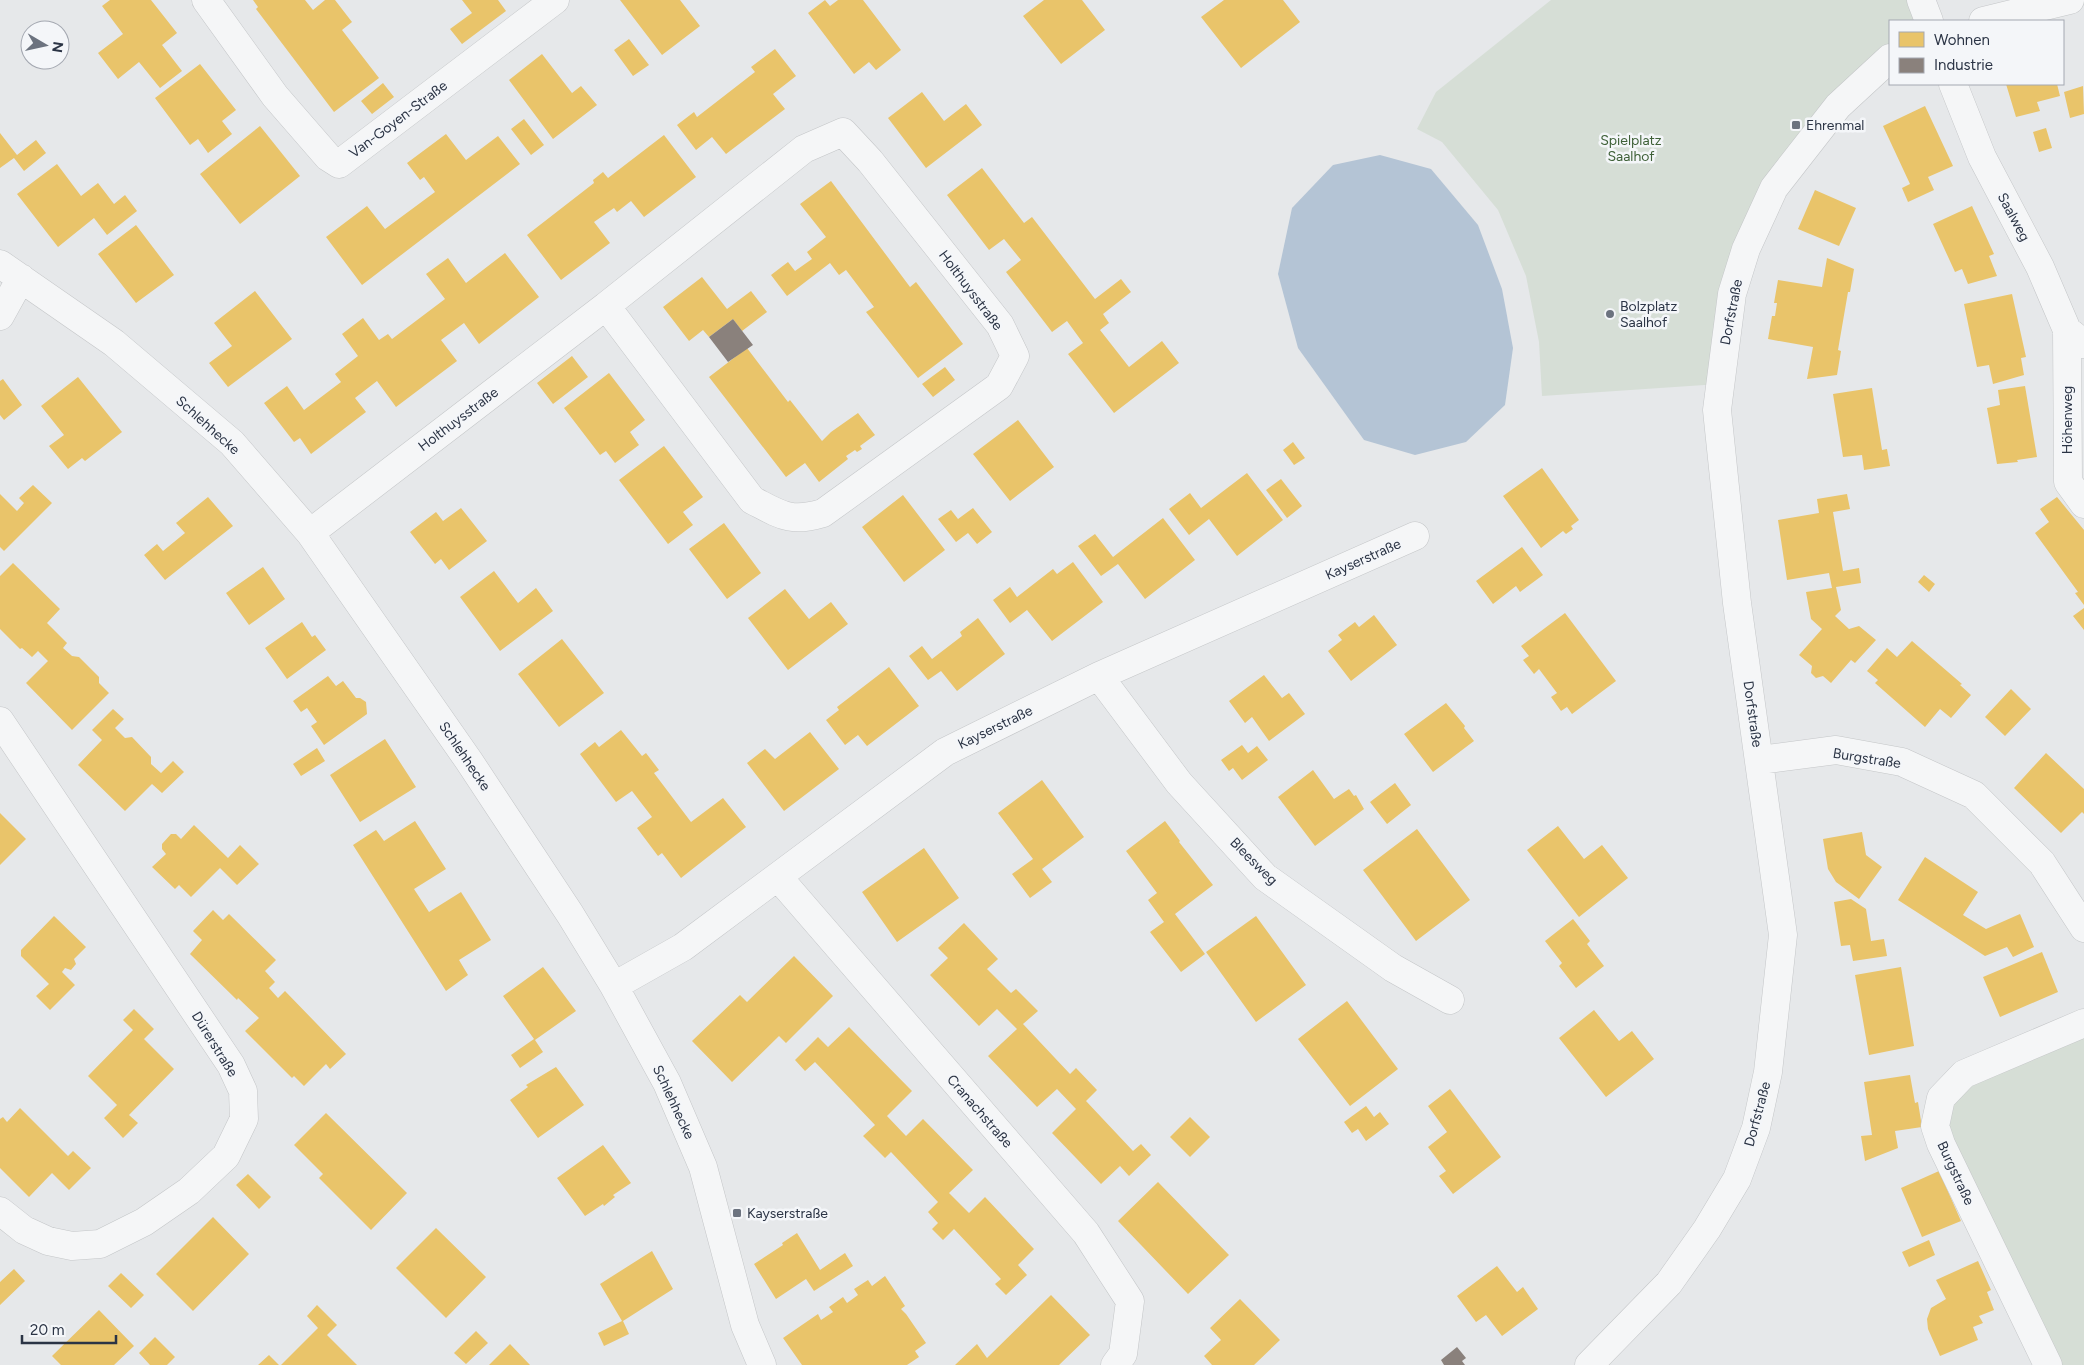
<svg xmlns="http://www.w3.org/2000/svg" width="2084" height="1365" font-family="Figtree,sans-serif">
<rect width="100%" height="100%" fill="#e6e8ea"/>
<path fill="#d6ded6" d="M1551,0H1921L1929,21H1890V58L1774,188L1719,384L1542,396L1539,342L1526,276L1498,210L1442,142L1417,129L1436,92Z
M2084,1023V1365H2048L1941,1144V1098Z"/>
<path fill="#b4c4d5" d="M1380,155L1431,169L1478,225L1502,289L1513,348L1505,405L1466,442L1415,455L1364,440L1298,348L1278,274L1292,208L1333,165Z"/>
<path fill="#e9c46a" d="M110,0H151L177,33L162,45L182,71L160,88L139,62L118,79L98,53L123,34L102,6Z
M253,0H305L313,10L325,0H335L352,22L342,30L379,78L334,112L256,9L258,7Z
M462,0H498L506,11L462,44L450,29L472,13Z
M620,0H680L700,26L662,55Z
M825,0L830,6L838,0H863L901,50L876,70L869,62L854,74L808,13Z
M1044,0H1082L1105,30L1061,64L1023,16Z
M1224,0H1283L1300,22L1241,68L1201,17Z
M629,39L649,65L633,76L614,50Z
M775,49L796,76L773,94L785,109L726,154L712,137L696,150L677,125L694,112L697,117L755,72L751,67Z
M542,54L572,93L581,86L597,105L553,139L509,80Z
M200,64L236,110L222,121L232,134L208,153L198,139L190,145L155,98Z
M383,83L394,97L372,114L361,101Z
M2006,84H2057L2060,96L2037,102L2040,111L2016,117Z
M2083,86L2084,114L2070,118L2064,92Z
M922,92L944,121L966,104L982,125L926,168L888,118Z
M1925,106L1953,166L1928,177L1934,190L1908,202L1902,188L1910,184L1883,126Z
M524,119L544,145L531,155L511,129Z
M260,126L300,176L240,224L200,174Z
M2046,128L2052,148L2039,152L2033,132Z
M0,133L17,155L36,140L46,153L24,171L14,158L0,168Z
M446,134L466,160L498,136L520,164L362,285L326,237L367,206L385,229L435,192L424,177L420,180L407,163Z
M664,135L696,177L644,217L631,201L617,212L614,208L594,222L610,243L561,280L527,235L594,183L593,180L603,172L608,178Z
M57,164L81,196L98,183L114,204L125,195L137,211L107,235L94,218L58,247L17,194Z
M982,168L1024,223L1032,217L1095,299L1121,279L1131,292L1103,314L1109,323L1100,330L1129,367L1162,341L1179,363L1114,413L1068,354L1083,343L1067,321L1052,332L1006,272L1021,260L1004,239L989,250L947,195Z
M831,181L910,287L916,282L963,344L918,378L866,312L874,307L846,270L839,275L830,263L787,296L771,275L788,262L795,271L812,259L807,252L826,237L800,204Z
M1815,190L1856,208L1839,246L1798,229Z
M1972,206L1994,254L1989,256L1997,276L1968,284L1962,269L1955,272L1933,224Z
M136,225L174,275L136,303L98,254Z
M505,253L539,297L479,344L464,323L441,340L457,361L396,407L377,381L355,398L366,412L311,454L300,438L294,442L264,403L287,386L304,410L341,382L335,374L358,356L342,334L363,318L379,340L388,334L392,339L445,299L426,274L448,258L466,283Z
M1827,258L1854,269L1850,292H1848L1838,350L1841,351L1837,375L1807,379L1813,347L1768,339L1772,316H1775L1777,303H1774L1778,280L1822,287Z
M702,277L727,309L751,291L767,312L742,331L733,319L709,337L703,330L689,341L663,307Z
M255,291L292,339L228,387L209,363L232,346L214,323Z
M2012,294L2026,357L2021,358L2024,375L1993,384L1989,365L1977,367L1964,304Z
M747,348L788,402L790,400L822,441L831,432L858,413L875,435L860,446L862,449L857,452L855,450L846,456L848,459L819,482L805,463L786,477L709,377Z
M572,356L588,377L553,404L537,383Z
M945,367L955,380L933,397L922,384Z
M609,373L645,420L630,432L639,445L615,463L606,451L600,455L564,408Z
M78,377L122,432L85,461L82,458L68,469L49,446L64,435L41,406Z
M3,379L22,405L4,420L0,415V381Z
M2025,386L2037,457L2017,460L2018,462L1997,464L1987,408L2000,405L1998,390Z
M1872,388L1882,450L1887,449L1890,466L1864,470L1862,455L1843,457L1833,394Z
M1018,420L1054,467L1010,501L973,454Z
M1293,442L1305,458L1294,465L1283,450Z
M664,446L703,497L683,512L693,525L668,544L619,480Z
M1542,468L1579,520L1571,526L1573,529L1566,534L1563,531L1541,548L1503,496Z
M1247,473L1283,520L1237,556L1209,519L1189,535L1169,509L1190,493L1201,508Z
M1281,479L1302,506L1287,518L1266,490Z
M33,485L52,503L4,551L0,547V494L17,511L24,503L19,498Z
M1847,494L1850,509L1833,512L1843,571L1859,568L1861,583L1836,587L1841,610L1835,616L1849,629L1859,626L1876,640L1855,663L1851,660L1831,683L1823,676L1816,678L1811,673L1812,666L1799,655L1822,629L1811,619L1806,592L1832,588L1829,573L1787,580L1778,520L1819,513L1817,499Z
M903,495L945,550L904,582L862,527Z
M208,497L233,526L165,580L144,555L157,544L163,551L185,533L176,523Z
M2057,497L2084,530V605L2075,593L2078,592L2035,533L2049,522L2040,509Z
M461,508L487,541L449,570L441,559L435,564L410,532L436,512L443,521Z
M973,508L992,532L977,544L968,533L956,542L938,519L951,510L958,519Z
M1163,518L1195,560L1145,599L1118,564L1101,576L1078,546L1095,534L1113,557Z
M724,523L761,573L727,599L689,549Z
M1522,547L1543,575L1520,592L1516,586L1493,604L1476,581Z
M1073,562L1103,602L1052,641L1027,610L1010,623L993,600L1010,587L1017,597L1053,569L1057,574Z
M13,563L60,609L47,623L67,643L63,648L72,656L79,657L99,677V683L109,693L72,730L26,683L48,661L38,651L32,657L22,648L20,649L0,629V576Z
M263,567L285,599L249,625L226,593Z
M494,571L518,603L536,588L553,611L500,651L460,597Z
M1924,575L1935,584L1929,592L1918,582Z
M785,589L809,619L831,602L848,624L788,670L748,618Z
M2084,608V630L2073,616Z
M1565,613L1616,681L1572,714L1567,707L1561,711L1551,697L1557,693L1539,669L1534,674L1523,660L1529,656L1521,646Z
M1374,615L1397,645L1351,681L1328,651L1342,640L1338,635L1355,622L1359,627Z
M978,618L1005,654L957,691L941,671L928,680L909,656L922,646L932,659L962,636L960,632Z
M302,622L312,637L315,635L326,650L287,679L265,648Z
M562,639L604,693L559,727L518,674Z
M1912,641L1962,684L1960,685L1971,695L1951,718L1940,709L1925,727L1875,683L1878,680L1867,671L1887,648L1897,657Z
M889,667L919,706L867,746L858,735L845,745L826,720L839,710L837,707Z
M1264,675L1282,698L1289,693L1305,714L1269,741L1252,717L1245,723L1229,701Z
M328,676L336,686L343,681L356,698H360L366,702L367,714L324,745L311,726L317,722L307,708L301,712L293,701Z
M2011,689L2031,709L2005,736L1985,717Z
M1446,703L1465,726L1464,728L1474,741L1433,772L1404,734Z
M113,709L124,719L115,728L125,738L132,737L151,757V764L161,773L173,761L184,772L162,793L152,784L125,811L78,765L102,740L92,730Z
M621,730L642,756L646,753L659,770L654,773L691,822L723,798L746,827L681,878L662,853L658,856L637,828L652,817L632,791L616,802L580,754L595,742L599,747Z
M810,732L839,769L784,811L747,763L765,749L775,759Z
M385,739L416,787L360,822L330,775Z
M1242,745L1248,753L1257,746L1268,760L1242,780L1233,768L1229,771L1221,760Z
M317,748L325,761L301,776L293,764Z
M2046,753L2084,789V814L2082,812L2061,833L2014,788Z
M1313,770L1334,799L1349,789L1354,796L1356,795L1364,809L1315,846L1278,797Z
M1042,780L1084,837L1042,869L1052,882L1030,898L1012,874L1033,859L998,813Z
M1395,783L1411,805L1387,824L1370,802Z
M0,813L26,839L0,865Z
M415,821L446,869L414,889L429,912L461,892L491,940L459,960L468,975L446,991L353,845L376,830L384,841Z
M1165,821L1180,841L1179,842L1213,885L1175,914L1205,954L1181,972L1150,932L1164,922L1148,900L1157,893L1126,851Z
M194,825L228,858L240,845L259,864L237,885L220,868L191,897L179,885L175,889L152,867L166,854L162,849V844L171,834H176L181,839Z
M1558,826L1584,859L1602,845L1628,878L1579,917L1527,850Z
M1417,829L1470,900L1416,941L1363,870Z
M1862,832L1866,855L1882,867L1859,899L1836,882L1828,869L1823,839Z
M924,848L959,898L897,942L862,892Z
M1925,857L1978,892L1963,915L1986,929L2020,914L2034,947L2013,957L2007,947L1985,956L1898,900Z
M1851,899L1866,909L1871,941L1884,939L1887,956L1853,961L1850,945L1841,946L1834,902Z
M213,910L223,920L229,914L276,960L265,971L275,982L269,988L278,998L285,991L346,1054L330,1069L326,1064L304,1086L294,1076L292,1078L245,1031L259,1018L238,998L237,1000L190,954L202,940L193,931Z
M54,916L86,947L74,959L76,964L71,970L65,968L62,972L75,985L50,1010L36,996L49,984L21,956V950Z
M1256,916L1306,985L1256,1022L1206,952Z
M1573,919L1590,941L1587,944L1604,966L1576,988L1559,966L1562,963L1545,941Z
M964,923L998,959L987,969L1011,993L1016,989L1038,1011L1023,1024L1070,1074L1076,1068L1097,1090L1086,1101L1133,1151L1141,1144L1151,1155L1129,1176L1120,1166L1101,1184L1052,1133L1076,1109L1057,1089L1037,1107L988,1056L1017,1029L997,1009L979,1026L930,975L948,958L938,948Z
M2042,952L2058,992L2000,1017L1983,977Z
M794,956L833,996L786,1043L779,1036L732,1082L692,1041L740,995L747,1002Z
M543,967L576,1011L535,1040L543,1052L520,1068L511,1055L534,1039L503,996Z
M1901,967L1914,1046L1869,1055L1855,975Z
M1347,1001L1398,1069L1350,1106L1298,1039Z
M134,1009L154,1029L144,1039L174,1069L129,1115L138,1123L123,1138L104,1118L117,1105L88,1076L133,1030L123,1020Z
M1594,1010L1619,1041L1632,1031L1654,1059L1606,1097L1559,1038Z
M849,1027L912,1091L887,1116L906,1136L923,1119L973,1170L949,1193L969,1213L985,1197L1034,1249L1018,1265L1027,1275L1006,1295L995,1284L1001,1279L954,1229L943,1240L932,1229L938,1223L928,1212L938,1202L891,1152L885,1158L863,1136L875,1125L815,1062L805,1071L795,1060L818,1037L828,1047Z
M556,1067L584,1105L538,1138L510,1100L528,1087L526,1085Z
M1910,1075L1915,1103L1918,1102L1922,1127L1895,1131L1898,1148L1865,1161L1861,1136L1872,1135L1864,1082Z
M1450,1089L1501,1157L1453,1194L1439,1176L1446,1171L1428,1147L1447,1132L1428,1106Z
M1366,1106L1374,1117L1380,1112L1389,1124L1366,1141L1358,1129L1352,1133L1344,1122Z
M20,1108L68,1156L73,1151L91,1168L69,1190L52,1173L29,1197L0,1168V1119L3,1117L7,1122Z
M326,1113L407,1193L371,1230L319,1178L323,1174L294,1145Z
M1190,1117L1210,1137L1190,1157L1170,1137Z
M603,1145L631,1183L613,1195L615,1197L604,1206L603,1204L585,1216L557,1178Z
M1939,1171L1961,1221L1922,1237L1901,1188Z
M248,1174L271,1197L259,1209L236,1185Z
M1158,1182L1229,1255L1188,1294L1118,1221Z
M213,1217L249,1254L193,1311L156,1274Z
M436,1228L486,1277L446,1318L396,1268Z
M797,1233L820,1270L845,1253L853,1266L814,1291L806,1279L776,1299L754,1264L783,1245L782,1243Z
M1929,1240L1935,1255L1909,1267L1902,1252Z
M652,1251L673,1289L623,1321L629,1334L604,1346L598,1333L622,1321L600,1284Z
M1978,1261L1991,1290L1987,1292L1994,1310L1979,1316L1983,1323L1973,1327L1978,1340L1940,1356L1928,1329L1927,1319L1931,1308L1946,1299L1936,1280Z
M1497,1266L1517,1292L1523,1287L1538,1309L1502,1336L1486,1315L1476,1322L1457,1296Z
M14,1269L25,1281L0,1305V1282Z
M121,1273L144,1295L131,1308L108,1286Z
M885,1276L905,1306L901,1309L906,1314L926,1343L915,1351L919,1357L907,1365H802L783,1338L818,1314L821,1320L833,1312L829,1307L843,1297L847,1303L858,1295L854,1289L868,1280L872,1286Z
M1051,1295L1090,1335L1059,1365H955L977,1344L987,1358Z
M1240,1299L1280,1340L1254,1365H1212L1204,1356L1221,1340L1210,1328Z
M317,1305L337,1325L327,1335L357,1365H281L318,1328L307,1316Z
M99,1310L134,1346L114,1365H61L52,1356Z
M476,1331L488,1343L466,1364L454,1353Z
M155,1337L175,1357L167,1365H150L139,1353Z
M510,1344L530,1365H489Z
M269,1355L279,1365H258Z"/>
<path fill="#8a817c" d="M733,319L753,345L728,362L709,337Z
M1457,1347L1466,1358L1462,1361L1465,1365H1444L1441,1360Z"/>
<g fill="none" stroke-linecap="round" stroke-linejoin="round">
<defs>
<path id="minor" d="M206,0L275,96L328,157L339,164L555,0
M1921,0L1929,21
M1983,21L2070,0
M1953,84L1982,157L2040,267L2067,330L2084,344
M0,264L114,343L232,443L310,533L469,761L570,914L614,986L667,1083L703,1167L745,1325L762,1365
M0,316L21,278
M2067,330L2068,482L2084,504
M310,533L606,306L752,500C781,515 790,523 823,513L999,386L1015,356L1000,325L870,161L843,132L804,149L606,306
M1099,676L1179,783L1265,877L1393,968L1450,1000
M0,721L231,1065L243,1091L244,1119L226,1156L189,1191L144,1222L100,1244L72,1246L48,1241L24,1230L0,1211
M1760,760L1836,750L1902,762L1974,795L2042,863L2084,928
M778,877L1086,1233L1130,1301L1123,1354L1115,1365
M614,986L683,947L945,752L1099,676L1415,536
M1589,1365L1669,1283L1707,1229L1737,1179L1756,1128L1768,1072L1783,935L1737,603L1717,410L1732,294L1746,249L1774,188L1838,106L1890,58
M2048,1365L1941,1144L1935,1126L1941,1098L1964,1074L2084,1023"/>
</defs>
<use href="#minor" stroke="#c4c6c8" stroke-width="29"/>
<use href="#minor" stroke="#f5f6f7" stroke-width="28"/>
</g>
<g fill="#6c737f" stroke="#f4f6f9" stroke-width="2">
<rect x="1791" y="120" width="10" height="10" rx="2.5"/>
<circle cx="1610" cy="314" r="5"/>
<rect x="732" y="1208" width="10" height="10" rx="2.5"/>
</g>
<g text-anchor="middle" stroke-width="5" stroke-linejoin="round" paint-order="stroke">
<g font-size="14" fill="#2b3445" stroke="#f4f6f9">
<text transform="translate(398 119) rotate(-37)" y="5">Van-Goyen-Straße</text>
<text transform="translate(2014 217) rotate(62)" y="5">Saalweg</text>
<text transform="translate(971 290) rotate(53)" y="5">Holthuysstraße</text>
<text transform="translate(1731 312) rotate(-79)" y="5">Dorfstraße</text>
<text transform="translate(458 419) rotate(-37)" y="5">Holthuysstraße</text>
<text transform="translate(2067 420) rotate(-90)" y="5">Höhenweg</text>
<text transform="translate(208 425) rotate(42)" y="5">Schlehhecke</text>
<text transform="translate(1363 559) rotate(-24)" y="5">Kayserstraße</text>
<text transform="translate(1753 714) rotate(82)" y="5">Dorfstraße</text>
<text transform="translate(995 727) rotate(-26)" y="5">Kayserstraße</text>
<text transform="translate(465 756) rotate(56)" y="5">Schlehhecke</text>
<text transform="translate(1867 758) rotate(9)" y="5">Burgstraße</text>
<text transform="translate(1254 861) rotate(45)" y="5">Bleesweg</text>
<text transform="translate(215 1044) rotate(58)" y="5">Dürerstraße</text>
<text transform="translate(674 1102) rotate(65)" y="5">Schlehhecke</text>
<text transform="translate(980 1111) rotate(49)" y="5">Cranachstraße</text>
<text transform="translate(1757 1114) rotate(-75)" y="5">Dorfstraße</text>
<text transform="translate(1956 1173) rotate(65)" y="5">Burgstraße</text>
</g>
<g font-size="14" fill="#2b3445" stroke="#f4f6f9" text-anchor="start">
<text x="1806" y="130">Ehrenmal</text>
<text x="1620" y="311">Bolzplatz<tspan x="1620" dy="16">Saalhof</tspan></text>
<text x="747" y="1218">Kayserstraße</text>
</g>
<g font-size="14" fill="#3f6138" stroke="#f4f6f9">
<text x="1631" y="145">Spielplatz<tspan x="1631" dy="16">Saalhof</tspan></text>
</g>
</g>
<rect x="1889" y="20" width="175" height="65" fill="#f4f6f9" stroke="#a4a8b1"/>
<rect x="1899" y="32" width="25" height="15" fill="#e9c46a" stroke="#a4a8b1"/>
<text x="1934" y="45" font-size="15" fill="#2b3445">Wohnen</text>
<rect x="1899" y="58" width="25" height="15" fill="#8a817c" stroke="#a4a8b1"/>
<text x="1934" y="70" font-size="15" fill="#2b3445">Industrie</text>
<g transform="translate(45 45) rotate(99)"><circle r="24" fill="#f4f6f9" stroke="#a4a8b1"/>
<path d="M0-4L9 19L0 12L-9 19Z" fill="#6c737f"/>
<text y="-8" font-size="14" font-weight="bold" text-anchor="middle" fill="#2b3445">N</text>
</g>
<path d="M22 1335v8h94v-8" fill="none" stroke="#2b3445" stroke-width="2.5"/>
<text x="30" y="1335" font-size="15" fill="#2b3445" stroke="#f4f6f9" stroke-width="4" paint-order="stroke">20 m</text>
</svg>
